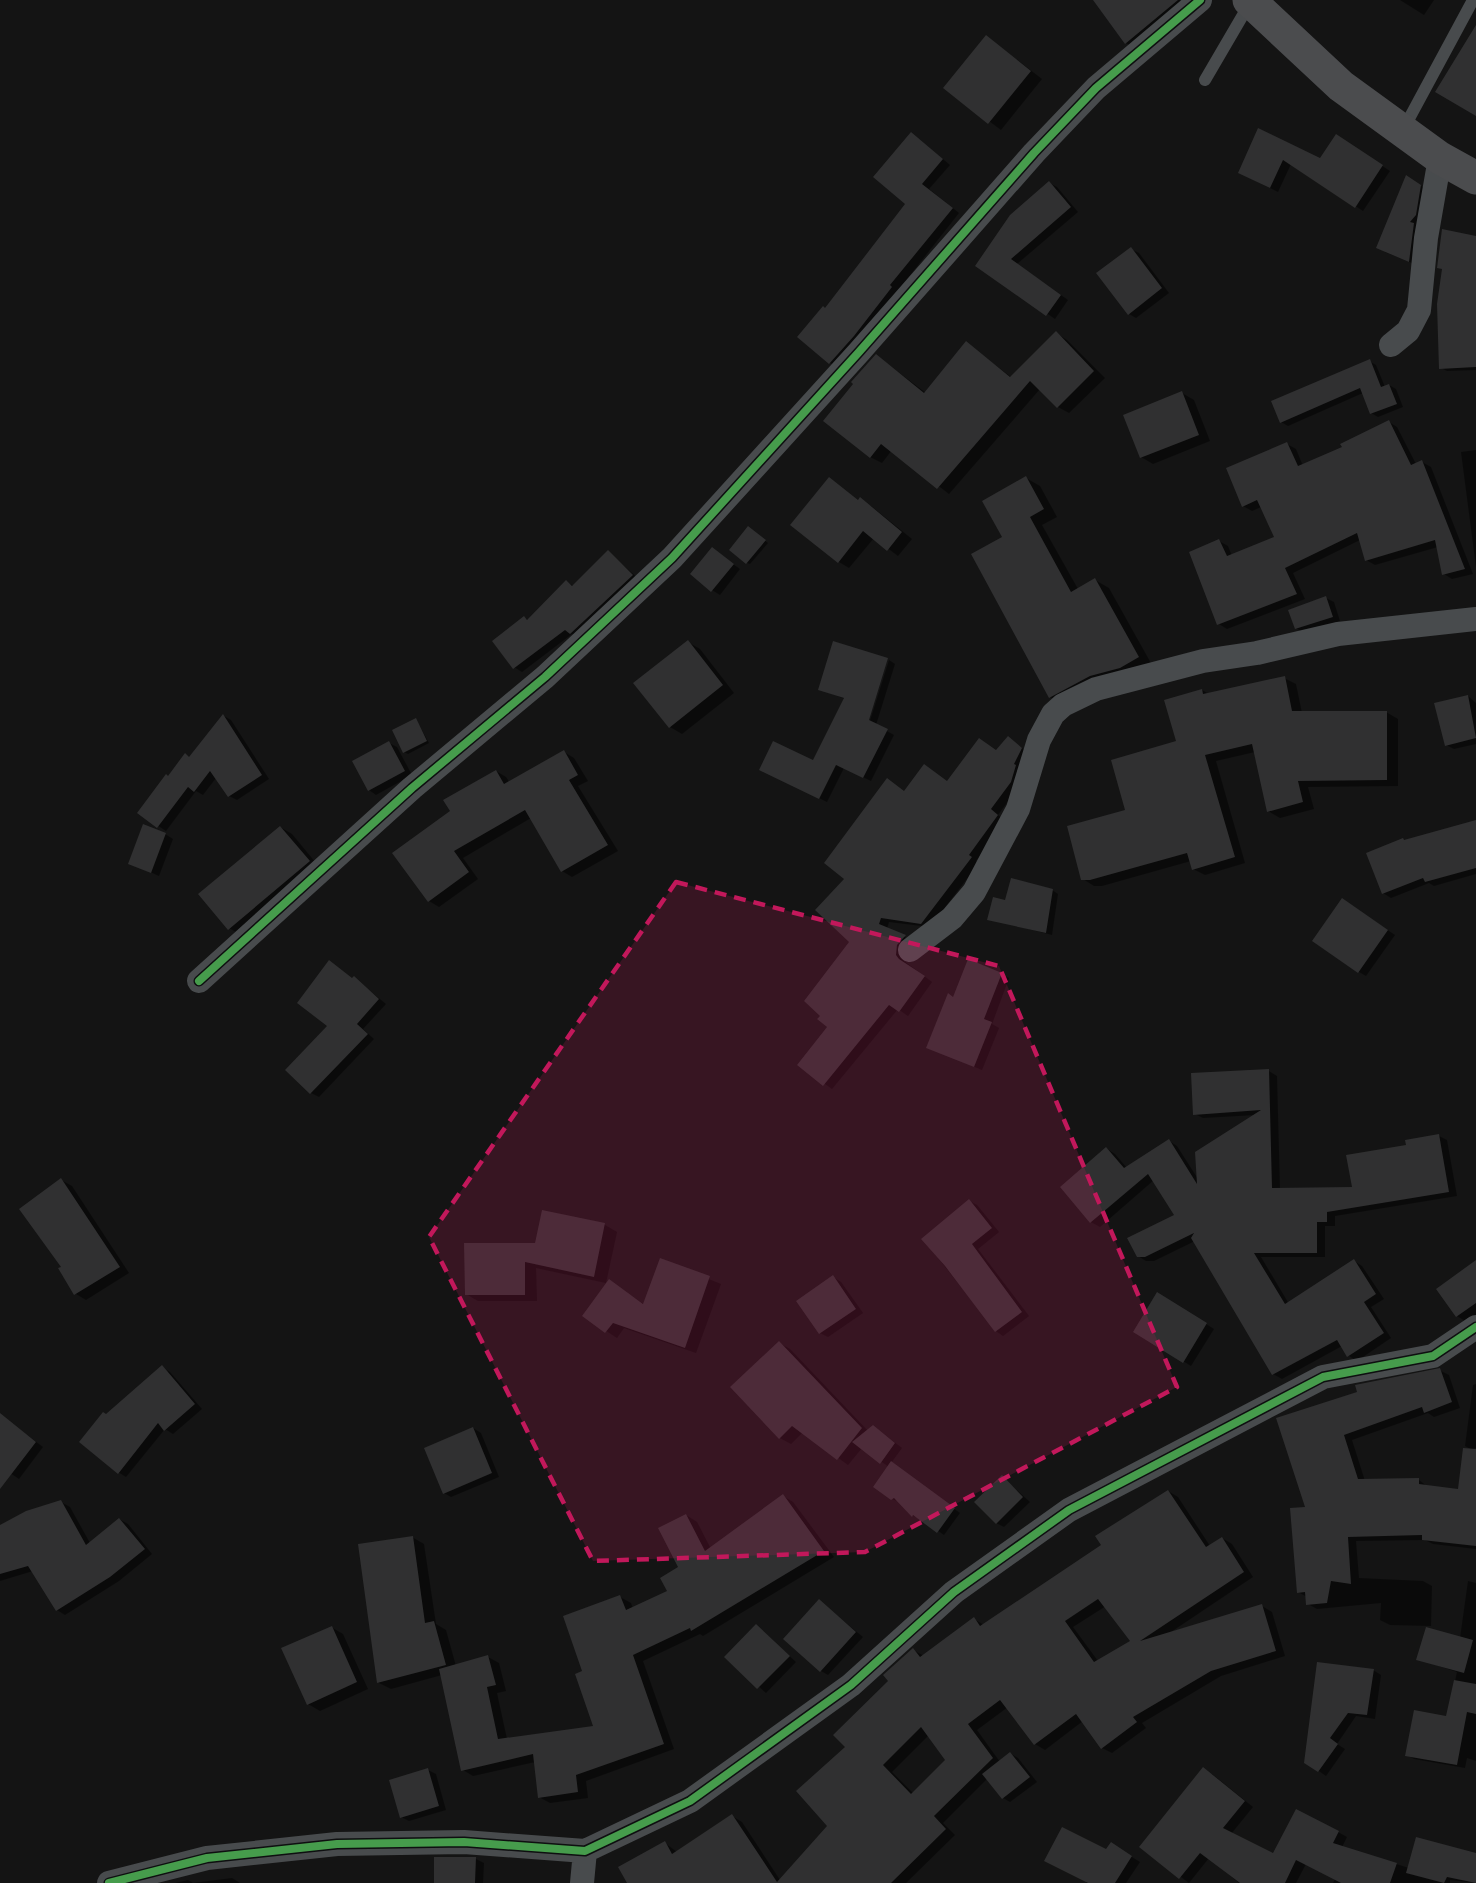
<svg xmlns="http://www.w3.org/2000/svg" width="1476" height="1883" font-family="Roboto,sans-serif">
<rect width="100%" height="100%" fill="#141414"/>
<path fill="#0007" fill-rule="evenodd" d="M1095,0H1180L1186,8L1137,49L1126,43Z
M1400,0H1434L1424,15Z
M986,36L1042,79L1001,130L945,88Z
M1258,130L1321,160L1344,141L1390,171L1363,211L1291,164L1278,192L1248,177Z
M919,139L950,165L929,189L959,213L838,367L830,363L826,309L907,204Z
M1406,177L1428,190L1417,265L1385,252Z
M1049,183L1057,187L1078,212L1017,264L1068,300L1055,319L977,265Z
M1476,238V370L1447,371L1441,368L1444,270L1439,267Z
M1131,249L1139,253L1169,293L1136,318L1129,314Z
M1056,333L1067,340L1105,378L1069,413L1058,407L1040,389L949,494L892,450L882,463L870,457L877,356L926,393L966,343L1011,377Z
M1369,361L1376,365L1385,387L1389,385L1396,389L1403,407L1378,417L1371,413L1363,393L1288,426L1281,422Z
M1182,393L1194,400L1210,441L1153,464L1141,457Z
M1389,422L1397,427L1416,464L1422,462L1431,467L1473,574L1452,579L1444,574L1438,547L1375,565L1366,560L1360,540L1293,573L1305,599L1227,629L1219,624V541L1228,546L1232,556L1276,538L1261,507L1252,511L1243,506L1287,444L1296,449L1303,466L1344,448Z
M1476,450V567L1461,452Z
M1026,478L1040,486L1057,517L1042,525L1078,589L1095,580L1109,588L1152,665L1064,705L1050,697L1004,538Z
M829,479L859,501L871,506L912,539L898,556L874,538L849,568L839,562Z
M752,530L768,543L750,564L747,563Z
M712,549L740,569L720,595L712,590Z
M608,552L640,580L578,637L572,634L522,672L514,667L525,618L528,620L566,582L574,586Z
M1326,598L1334,602L1340,621L1304,633L1296,628Z
M688,642L700,649L734,693L682,734L670,727Z
M834,643L865,726L868,727L889,660L895,664L876,725L894,735L871,781L844,768L827,802L768,773L814,762L845,699L820,689Z
M1284,678L1296,684L1302,713L1386,712L1398,719V786L1308,787L1314,809L1280,818L1268,811L1255,752L1216,761L1245,863L1205,875L1193,869L1191,861L1102,886H1094L1083,879L1127,811L1178,742L1202,690L1209,694Z
M1468,696L1476,703V744L1454,749L1446,745Z
M224,716L231,720L269,779L237,800L229,796L216,778L203,795L196,791L166,831L139,813L190,758Z
M416,720L429,743L408,754L404,752Z
M1008,738L1029,753L1019,786L998,815L1005,820L976,861L979,863L930,927L889,922L887,929L913,941L904,950V961L932,982L908,1016L898,1009L832,1089L799,1065L829,1027L851,942L846,879L905,792L948,782L980,739L997,751Z
M389,743L397,747L412,775L376,795L369,790Z
M564,752L574,758L588,781L578,786L618,851L572,877L562,871L531,818L463,858L478,879L439,907L429,901L452,811L496,771L506,777L510,783Z
M1476,824V874L1434,886L1429,883L1391,898L1383,893L1406,842Z
M280,827L292,834L321,869L241,935L229,928Z
M165,834L173,839L159,876L130,863Z
M1052,890L1058,894L1052,935L989,919L1006,902Z
M1350,905L1395,935L1366,976L1359,972Z
M1001,974L1009,978L992,1024L999,1028L982,1070L928,1047L954,998Z
M354,978L386,1004L363,1029L374,1039L319,1097L311,1093L329,1026Z
M1269,1071L1277,1076L1280,1189L1354,1188L1408,1146L1439,1136L1447,1140L1457,1196L1335,1216V1226H1325V1257H1261L1289,1304L1354,1261L1362,1266L1384,1299L1371,1307L1391,1338L1357,1361L1349,1356L1342,1346L1282,1379L1273,1374L1195,1241L1154,1261H1146L1138,1256L1176,1216L1154,1180L1100,1227L1091,1222L1062,1188L1107,1149L1115,1154L1127,1168L1169,1141L1177,1146L1198,1179L1256,1115L1203,1118L1195,1114Z
M61,1180L72,1186L129,1273L86,1300L76,1294L63,1267Z
M969,1201L977,1205L999,1232L978,1249L1029,1316L1003,1336L996,1331L923,1239Z
M543,1212L605,1225L617,1232L606,1283L536,1268L537,1301H478L466,1294L536,1244Z
M661,1260L721,1284L696,1353L624,1328L617,1338L584,1316L609,1281L645,1305Z
M1476,1262V1315L1465,1321L1457,1316Z
M833,1277L841,1282L863,1313L828,1337L820,1333Z
M1158,1294L1214,1329L1191,1366L1135,1331Z
M779,1343L790,1349L868,1431L881,1432L902,1448L891,1463L960,1513L944,1535L920,1518L913,1516L900,1502L892,1499L889,1467L862,1448L848,1465L803,1432L791,1444L780,1438Z
M162,1367L170,1372L202,1409L173,1434L165,1429L126,1477L118,1472L106,1416Z
M1439,1370L1449,1375L1460,1408L1434,1417L1428,1413L1352,1440L1365,1481L1419,1480L1428,1487L1476,1503V1549L1433,1544L1425,1540L1356,1541L1359,1578L1423,1581L1432,1586L1431,1626L1390,1625L1380,1620L1381,1603L1317,1609L1308,1604L1307,1597L1298,1592L1307,1508L1278,1419Z
M1476,1384V1448L1472,1450L1465,1446L1473,1385Z
M0,1415L43,1447L19,1479L0,1466Z
M473,1428L481,1433L499,1477L451,1497L444,1493Z
M1002,1477L1030,1502L1004,1527L996,1523Z
M1168,1491L1178,1497L1210,1546L1222,1538L1232,1544L1253,1577L1171,1632L1262,1606L1272,1612L1285,1656L1221,1676L1142,1723L1146,1728L1112,1753L1102,1748L1083,1721L1045,1750L1035,1744L1008,1707L977,1730L1000,1762L1011,1754L1018,1758L1037,1782L1010,1802L1003,1798L988,1778L943,1823L955,1835L906,1883H628L665,1843L677,1852L732,1816L742,1822L780,1880L829,1826L847,1747L889,1681L913,1650L924,1656L974,1619L984,1625L1103,1545ZM1106,1606L1132,1641L1098,1661L1073,1627ZM929,1735L947,1760L913,1793L892,1772Z
M783,1496L793,1502L834,1557L703,1636L700,1634L643,1661L674,1749L586,1781L588,1798L550,1803L539,1797L535,1762L473,1776L463,1770L442,1675L391,1689L379,1683L412,1537L424,1544L436,1624L446,1630L456,1666L488,1657L499,1663L506,1691L497,1693L507,1739L595,1727L584,1672L620,1597L631,1603L633,1609L669,1591L680,1568L686,1515L697,1522L711,1549Z
M61,1502L70,1507L90,1543L119,1519L128,1524L152,1554L119,1581L65,1615L57,1610L33,1571L0,1581V1526Z
M1468,1581L1476,1583V1761L1467,1758L1465,1768L1414,1759L1407,1755L1447,1718L1457,1672L1418,1659L1460,1638Z
M819,1601L863,1637L828,1675L821,1671Z
M757,1626L796,1662L766,1693L726,1657Z
M331,1627L343,1634L368,1689L320,1711L308,1704Z
M1373,1670L1381,1675L1375,1719L1356,1716L1337,1744L1345,1749L1326,1776L1306,1762Z
M428,1770L436,1774L446,1810L409,1821L401,1817Z
M1212,1774L1253,1807L1231,1834L1274,1855L1338,1832L1347,1837L1342,1847L1409,1868L1476,1855V1883L1450,1880V1883H1333L1335,1879L1306,1864L1296,1883H1239L1209,1858L1189,1883L1141,1847Z
M1111,1844L1140,1862L1126,1883H1086Z
M476,1859L484,1863L483,1883H435Z
M232,1878L240,1883H175L188,1880L193,1883Z"/>
<path fill="#303031" fill-rule="evenodd" d="M1093,0H1178L1125,44Z
M1476,25V116L1435,92Z
M986,35L1031,71L988,124L943,88Z
M1258,128L1320,158L1336,134L1383,165L1355,208L1283,160L1270,188L1238,173Z
M911,132L943,159L922,184L953,208L890,285L892,287L854,336L829,364L797,337L823,306L825,308L905,204L873,177Z
M1406,175L1421,185L1416,215L1410,222L1414,223L1409,262L1376,248Z
M1049,181L1071,207L1011,259L1061,295L1046,316L975,266L1010,215Z
M1442,229L1476,236V367L1439,369L1437,304L1442,269L1437,268Z
M1131,247L1162,288L1128,315L1096,273Z
M1056,331L1094,371L1057,408L1030,381L937,489L881,444L870,458L823,421L853,384L851,382L876,354L924,393L966,341L1010,377Z
M1370,359L1381,387L1389,384L1397,404L1370,414L1360,388L1280,423L1271,401Z
M1182,391L1199,435L1140,458L1123,415Z
M1389,420L1411,465L1422,460L1465,569L1442,575L1435,540L1365,561L1357,533L1285,568L1297,594L1217,625L1189,552L1219,539L1227,556L1274,537L1257,500L1242,507L1226,468L1287,442L1298,466L1342,447L1340,444Z
M1026,476L1044,509L1030,517L1071,592L1095,578L1139,657L1120,668L1090,676L1049,698L971,554L1002,537L982,501Z
M829,477L858,500L860,497L902,532L887,551L863,531L838,563L790,525Z
M748,526L766,540L746,564L729,550Z
M712,547L734,564L711,592L690,574Z
M608,550L633,575L570,634L565,630L513,669L492,641L524,616L527,620L566,580L572,586Z
M1326,596L1333,617L1295,629L1288,610Z
M688,640L723,685L669,728L633,683Z
M833,641L888,658L869,720L888,729L863,778L836,765L819,799L759,770L773,741L813,760L844,698L818,690Z
M1285,676L1292,711H1387V780L1298,781L1303,802L1267,812L1252,744L1205,755L1235,857L1192,870L1187,853L1090,880H1081L1067,826L1125,810L1111,760L1176,741L1164,700L1202,689L1203,694Z
M1468,695L1476,738L1445,746L1434,703Z
M223,714L262,775L228,797L210,771L194,792L188,787L157,828L137,813L166,774L168,776L185,753L189,757Z
M416,718L427,741L403,753L392,730Z
M1008,736L1022,748L1014,764L1016,765L1011,782L991,809L998,815L969,855L972,857L921,924L881,918L879,924L906,935L897,945L896,955L899,959L925,976L899,1012L889,1005L823,1086L797,1065L827,1027L817,1019L820,1016L804,1001L849,942L815,910L844,879L824,863L887,778L904,791L924,764L947,781L979,738L996,750Z
M389,741L405,771L368,791L352,761Z
M564,750L578,775L569,780L608,845L561,872L525,810L454,851L469,872L428,902L392,853L450,811L443,800L496,770L504,784Z
M1476,820V868L1425,882L1423,878L1382,894L1366,853L1403,838L1404,840Z
M143,824L166,833L151,873L128,864Z
M280,826L310,861L228,930L198,894Z
M1011,878L1053,889L1046,933L987,920L993,897L1005,900Z
M1342,898L1388,930L1358,973L1312,941Z
M968,959L1002,973L984,1019L992,1022L974,1067L926,1048L948,993L953,997Z
M329,960L352,978L354,976L379,999L357,1024L368,1034L310,1094L285,1070L327,1026L297,1003Z
M1269,1069L1272,1188L1352,1187L1346,1155L1406,1145L1405,1140L1439,1134L1449,1192L1327,1212V1222H1317V1253H1254L1285,1304L1354,1259L1376,1294L1364,1302L1384,1333L1347,1357L1337,1340L1272,1375L1191,1238L1194,1233L1145,1257H1137L1127,1238L1174,1215L1148,1174L1090,1223L1060,1187L1106,1147L1124,1168L1169,1139L1197,1184L1195,1152L1261,1110L1193,1115L1191,1073Z
M61,1178L120,1267L74,1295L58,1268L61,1267L19,1209Z
M969,1199L992,1228L972,1244L1022,1312L995,1332L945,1266L921,1239Z
M542,1210L605,1223L594,1277L525,1262V1295H465L464,1243H535Z
M660,1258L710,1276L685,1348L613,1323L605,1333L582,1316L609,1279L643,1304Z
M1476,1260V1303L1456,1317L1436,1289Z
M833,1275L856,1309L819,1334L796,1301Z
M1157,1292L1207,1323L1183,1363L1133,1332Z
M779,1341L862,1428L837,1460L792,1426L779,1439L730,1387Z
M162,1365L195,1404L164,1431L158,1423L118,1474L79,1442L103,1412L106,1414Z
M1440,1368L1452,1402L1424,1413L1422,1407L1344,1435L1358,1479L1419,1478V1484L1458,1489L1463,1448L1476,1449V1546L1422,1540V1535L1348,1537L1351,1584L1331,1581L1327,1603L1306,1605L1305,1592L1297,1593L1290,1508L1305,1507L1276,1418L1357,1392L1355,1385Z
M0,1413L36,1442L0,1489Z
M873,1425L895,1443L880,1464L852,1442Z
M473,1427L492,1473L443,1494L424,1448Z
M891,1461L955,1508L937,1533L913,1515L912,1517L894,1498L891,1500L873,1487Z
M1002,1475L1023,1497L996,1524L974,1502Z
M1168,1490L1206,1547L1222,1537L1244,1572L1140,1641L1262,1604L1276,1651L1211,1671L1133,1717L1137,1722L1101,1749L1076,1714L1034,1745L1000,1700L968,1724L993,1758L934,1816L946,1829L891,1883H627L618,1867L665,1841L672,1854L732,1814L777,1882L827,1826L796,1791L845,1747L833,1735L888,1681L883,1675L913,1648L920,1657L974,1617L980,1626L1101,1545L1095,1536ZM1098,1599L1130,1641L1094,1662L1065,1621ZM921,1727L945,1760L911,1794L883,1765Z
M783,1494L824,1551L691,1631L690,1628L633,1655L664,1744L576,1775L578,1792L538,1798L533,1754L461,1771L439,1669L488,1655L496,1685L487,1687L498,1739L593,1726L575,1674L582,1671L563,1616L620,1595L626,1610L667,1591L660,1578L678,1567L658,1528L686,1514L705,1551Z
M61,1500L86,1545L119,1518L145,1549L110,1577L56,1611L28,1566L0,1574V1525L26,1511Z
M413,1536L425,1623L434,1621L446,1665L377,1683L358,1544Z
M819,1599L856,1632L820,1672L783,1639Z
M756,1624L790,1656L757,1689L724,1657Z
M332,1626L357,1682L307,1705L281,1648Z
M1426,1627L1473,1640L1464,1673L1416,1660Z
M1317,1662L1374,1669L1367,1715L1348,1713L1330,1738L1338,1744L1318,1772L1304,1763Z
M1454,1680L1476,1684V1714L1467,1712L1457,1765L1405,1756L1414,1710L1446,1716Z
M1010,1752L1030,1777L1002,1799L982,1774Z
M1203,1767L1245,1801L1223,1828L1273,1853L1296,1809L1339,1831L1333,1843L1397,1863L1390,1883H1341L1296,1860L1285,1883H1240L1200,1853L1179,1879L1139,1847Z
M428,1768L439,1806L400,1818L389,1780Z
M1062,1827L1106,1849L1111,1842L1132,1856L1115,1883H1088L1044,1861Z
M1416,1837L1476,1853V1883L1447,1877L1444,1883L1406,1873Z
M434,1857H476L475,1883H434Z"/>
<g fill="none" stroke-linecap="round" stroke-linejoin="round">
<path stroke="#484b4d" stroke-width="12" d="M1205,80L1250,3
M1404,128L1473,0"/>
<path stroke="#484b4d" stroke-width="24" d="M1391,345L1408,331L1419,310L1426,238L1440,158
M910,950L952,918L974,892L1018,809L1039,740L1053,714L1063,705L1096,689L1203,661L1257,653L1338,634L1476,619
M199,981L412,788L545,677L672,558L859,352L1034,153L1096,88L1200,0
M109,1883L207,1858L337,1844L464,1842L585,1851L690,1801L851,1685L954,1592L1069,1510L1323,1377L1433,1356L1476,1327
M582,1883L585,1851"/>
<path stroke="#4b4c4e" stroke-width="33" d="M1249,0L1341,86L1440,158L1476,178"/>
<defs>
<path id="cycleway" d="M199,981L412,788L545,677L672,558L859,352L1034,153L1096,88L1200,0
M109,1883L207,1858L337,1844L464,1842L585,1851L690,1801L851,1685L954,1592L1069,1510L1323,1377L1433,1356L1476,1327"/>
</defs>
<use href="#cycleway" stroke="#0e0f10" stroke-width="11"/>
<use href="#cycleway" stroke="#469c4c" stroke-width="8"/>
</g>
<path fill="#c2185b" fill-opacity="0.2" stroke="#c2185b" stroke-width="4.5" stroke-dasharray="12 8" stroke-linejoin="round" d="M676,882L999,966L1177,1387L865,1552L593,1561L429,1237Z"/>
</svg>
